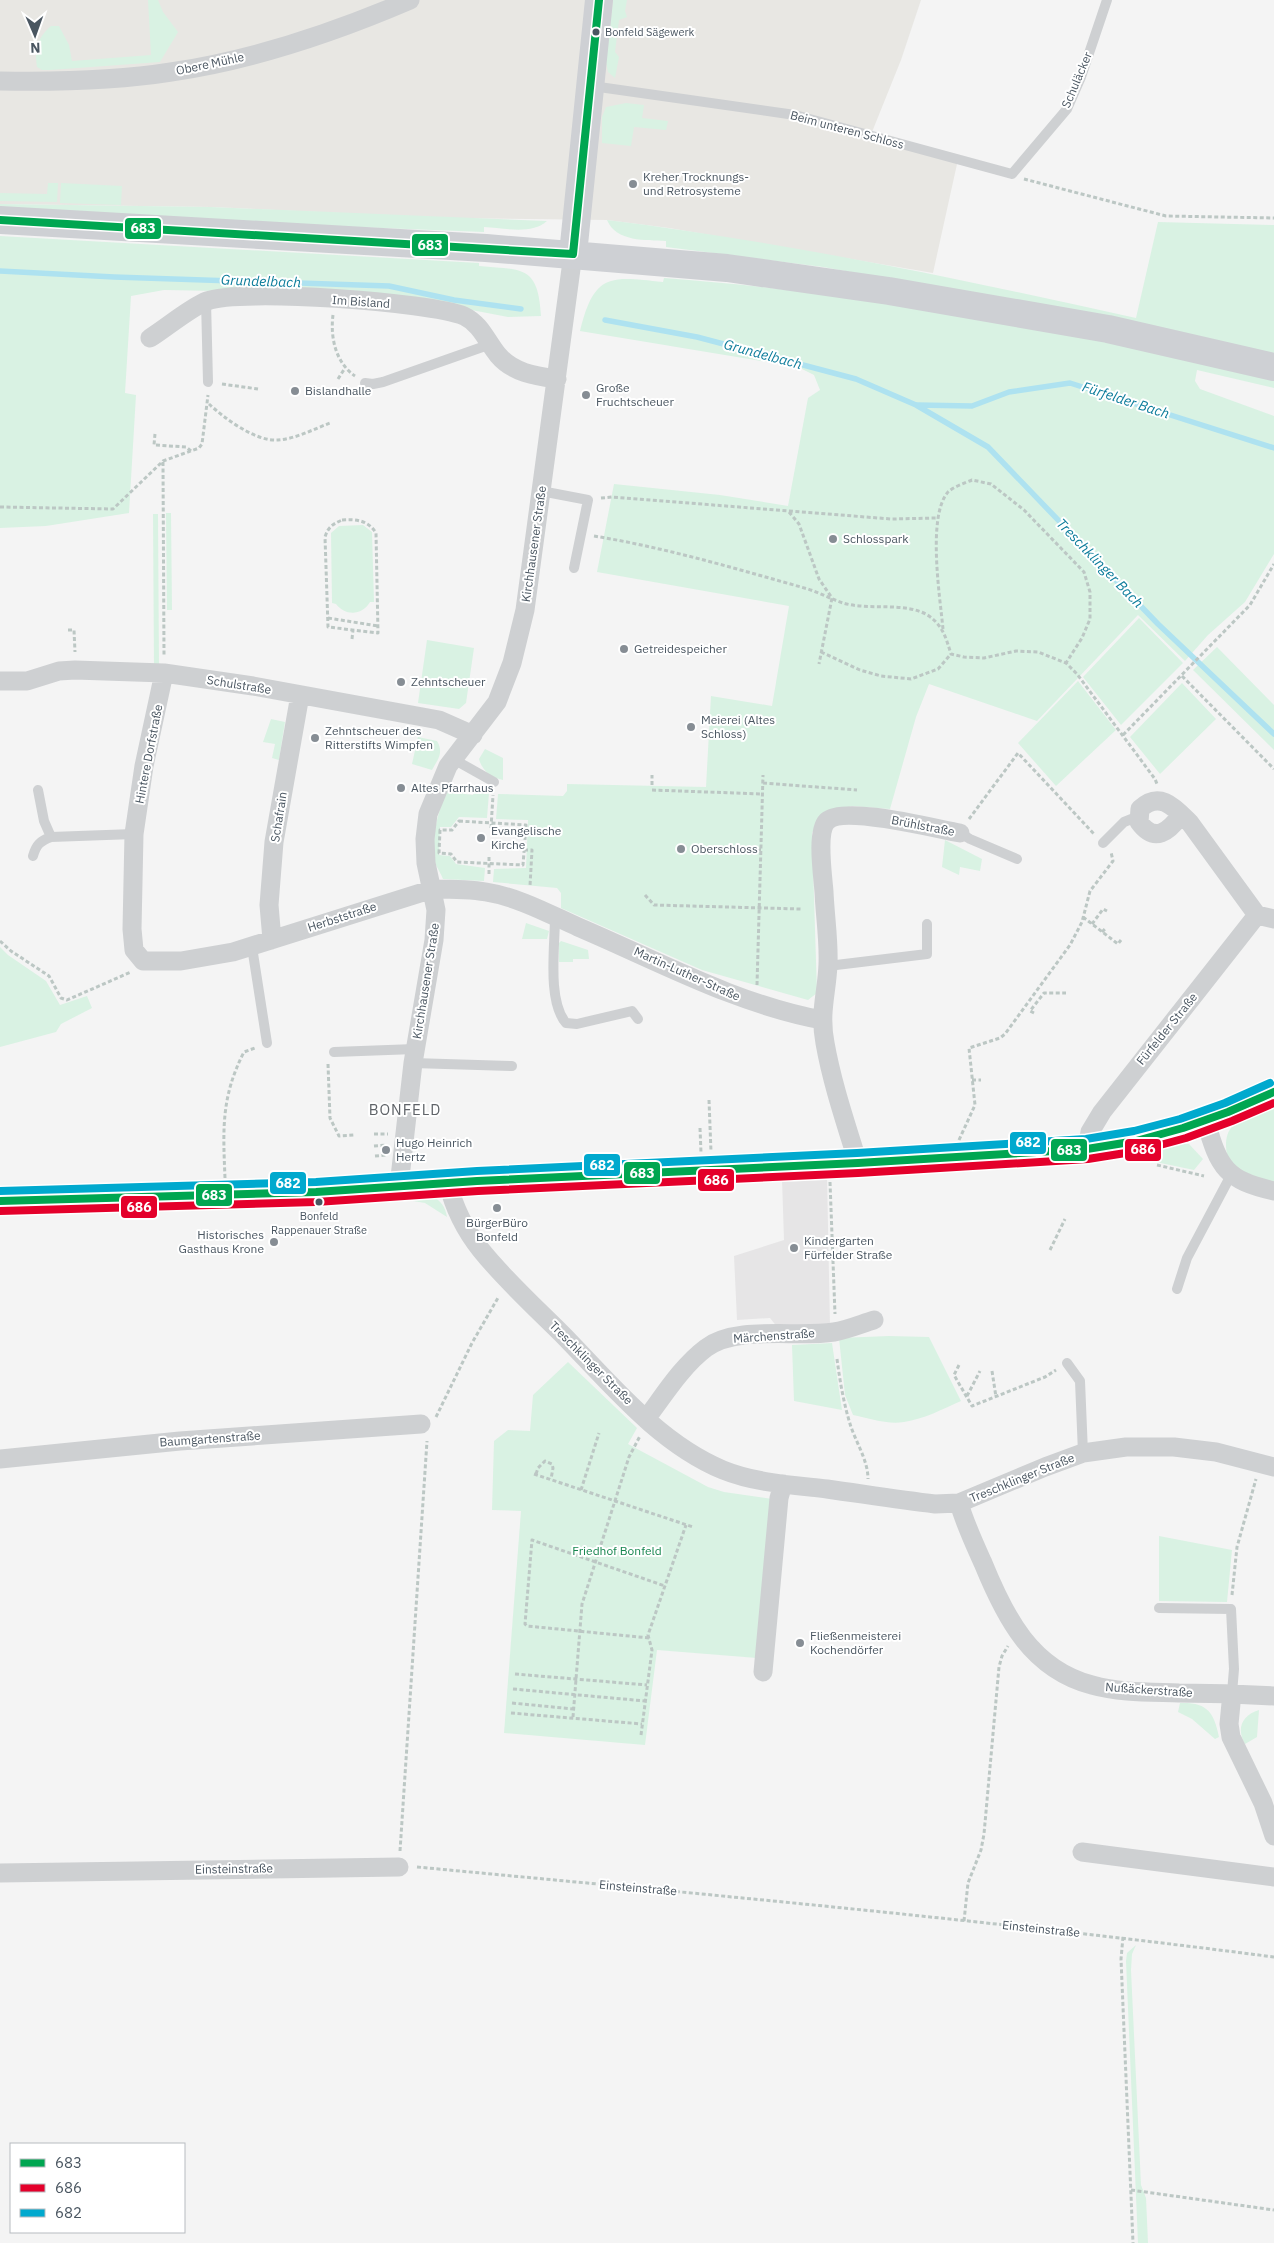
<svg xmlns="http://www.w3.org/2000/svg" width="1274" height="2243" font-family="'IBM Plex Sans',sans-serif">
<rect width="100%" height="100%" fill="#f4f4f4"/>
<path fill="#e8e7e3" d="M0,0H921L901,60L872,132L959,155L933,273L669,228L607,220L447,218L211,207L0,204Z"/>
<path fill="#e6e5e6" d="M827,1176L830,1326L778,1328L770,1318L737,1320L734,1256L784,1240L782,1179Z"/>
<path fill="#d9f2e3" d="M148,0H158L163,12L178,32L160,62L50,70H42L37,67C34,49 38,37 51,26H59L69,45L72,61L151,55Z
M613,0H627L625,11L627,17L619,20L615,52L619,57L615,78L608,72L606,62Z
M626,103L644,105L642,118L668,121L666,130L634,127L631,146L602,143V117L606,107Z
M48,183H58L57,202L0,201V193L47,194Z
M61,183L122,186L121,205L60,203Z
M0,204L211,207L547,221C532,235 504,228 484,227V232L0,213Z
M607,220C785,242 961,279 1136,318L1158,222L1274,225V357L929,286L823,267L666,247V241C646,240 616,242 607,220Z
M0,236L479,263V266C524,270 538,266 541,316L508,317L388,294L164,290L131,296L125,393L136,395L129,513L46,526L0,528Z
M664,278C796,288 929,307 1059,332C1131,345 1202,363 1274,378V388L1197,370L1195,381L1200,389L1274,416V554L1245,602L1208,635L1185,661L1138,615L1037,721L929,684L916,717L890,809L851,806L816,825L812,833L817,993L808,1000L702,970L561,908V893L557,888L493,882L494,869L526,868L528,820L496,819L498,794L563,796L567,791V784L706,787L711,696L772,706L789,606L597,572L614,484L720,495L788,506L808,398L820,390L814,375L798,367L580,331C594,273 610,276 663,282Z
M166,513H171L172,610H167Z
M153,514H158L159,669H154Z
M363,525L372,532L374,602H370C362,616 345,616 336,604L332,603L331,533L339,526Z
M1139,618L1183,663L1121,725L1083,677Z
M427,640L474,648L466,703L459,709L418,703Z
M1217,647L1274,705V750L1193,670Z
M1078,681L1116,730L1056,786L1018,743Z
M1182,683L1216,719L1160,774L1130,737Z
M271,719L285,722L279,760L272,758L275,744L263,742Z
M418,737L437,741C444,753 438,759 432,770L412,764Z
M485,749L503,758V780C492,778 482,771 479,759Z
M450,789L465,791V794L473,795L474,792L489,793L487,818L459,817L451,827H440L439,855L450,856L456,864L485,868L484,881L443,879C441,874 438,869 436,865C429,846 438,804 450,789Z
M945,840L982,859L980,871L960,867L959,875L942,867Z
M526,923L549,931L547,939H522Z
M561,941L588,950L589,959H573V962H559V943Z
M0,947L8,955L46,981L60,1005L87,996L92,1008L61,1024L56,1032L0,1047Z
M1274,1105V1185C1252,1177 1225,1172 1226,1144C1226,1138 1228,1130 1233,1126C1244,1117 1261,1111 1274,1105Z
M1168,1142L1189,1144L1203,1159L1194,1170L1151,1161L1148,1147Z
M408,1193C427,1193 444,1196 447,1217L425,1203L407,1200Z
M889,1336L929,1337L961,1401C943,1409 924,1419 904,1422C888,1425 868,1418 853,1415L845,1395L839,1338Z
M832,1343L842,1410L794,1401L792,1345Z
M568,1362L637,1428L628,1444L708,1487L724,1492L773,1499L757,1658L657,1650L645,1745L504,1733L521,1511L492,1510L494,1441L508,1430L530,1431L533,1395Z
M1159,1536L1232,1550L1227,1602L1159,1601Z
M1180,1703C1207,1702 1214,1712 1219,1737L1215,1739L1192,1719L1178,1712Z
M1259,1710L1257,1737L1245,1744C1236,1729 1242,1715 1259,1710Z
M1136,1945L1132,1954L1131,1970L1141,2185L1146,2198L1148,2243H1138L1126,1961L1127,1953Z"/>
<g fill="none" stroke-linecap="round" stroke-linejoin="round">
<path stroke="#aee2f0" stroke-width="5.5" d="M0,271L114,277L389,286L454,300L521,309
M605,320L697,337L856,379L916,405L988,447L1158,624L1274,734
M917,405L972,406L1009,392L1070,383L1274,448"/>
<path stroke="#bcc7c4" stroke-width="3" stroke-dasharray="4 2.5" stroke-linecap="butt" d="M1024,179L1166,216L1274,218
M333,315C330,338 336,363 355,376
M338,379L345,368
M222,384L258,389
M209,404C224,418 256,442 278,440C295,439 314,429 330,423
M155,434L154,445L186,447L191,451
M163,462L164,655
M601,498L612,497L891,519L937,518
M0,507L113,509L163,461L199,448L202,444L208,395
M789,512L799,524L819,579L832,598L819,664
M342,520C356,519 368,520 376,533L378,633L328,627L325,537C328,527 333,524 342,520Z
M594,536C667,548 737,569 808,589C820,593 831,599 843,603C870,611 906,601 929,616C943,626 946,638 951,654L964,657L984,658L1016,651L1038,652L1066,663L1077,674L1155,779L1157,784
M328,618L378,626
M943,629C940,597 927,516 948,492C953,487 965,483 972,480L991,484L1024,510L1084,572L1090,592V619L1082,638L1066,663
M68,630H74L75,652
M352,639L353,630
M821,652L860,670L881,676L911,679L938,669L951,654
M1182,676L1274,769
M1123,735L1250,605L1274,564
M763,783L857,790
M652,785V775
M652,790L762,794
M969,819L1018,753L1095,835
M459,821L526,825L523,865L457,862L451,854L439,853L440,830H452Z
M491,828L493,795
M718,849L761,850
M524,850H532L530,886
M489,874V857
M645,895L654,905L801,909
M1083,917L1118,944L1121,940
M1092,924L1103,909L1107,911
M1102,932L1106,928
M0,941L11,951L49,976L61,998L67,1000L131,972
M757,985L763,775
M1034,1013L1030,1011L1044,993H1066
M328,1064L330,1118L339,1136L354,1135
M972,1080H981
M709,1100L711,1152
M700,1128L701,1153
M374,1134H388
M959,1140L975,1105L969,1048L1000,1038L1005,1034L1070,945L1082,922L1090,891L1113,861L1111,852
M374,1146L386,1145
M375,1156L386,1155
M1157,1165L1204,1176
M225,1178C223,1129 221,1097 244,1052L255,1048
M830,1182L835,1314
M1050,1250L1065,1219
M837,1359C840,1382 844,1405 851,1427C857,1444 868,1461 868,1479
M959,1365L954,1375L972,1406L1045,1377L1056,1370
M992,1371L996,1397
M967,1396L980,1371
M436,1417L472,1343L499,1296
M534,1474L693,1527
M536,1474L538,1468L545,1461L552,1464L553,1468L551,1479
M581,1490L599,1433
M1232,1595L1237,1547L1256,1479
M649,1638L527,1626L525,1624L532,1540L665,1586
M515,1674L647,1685
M513,1689L645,1701
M512,1703L574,1709
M511,1713L642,1724
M573,1717L582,1604L629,1457L640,1436
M641,1735L652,1650L648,1635L686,1525
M400,1851L427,1441
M417,1867C703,1894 989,1920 1274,1957
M964,1921L968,1883L981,1850L984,1834L999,1667L1002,1656L1008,1646
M1123,1937L1121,1959L1133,2243
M1131,2190L1274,2210"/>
<path stroke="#ced0d2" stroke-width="10" d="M592,86L795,115L1012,174L1067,109L1081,77L1107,0
M206,301L208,382
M365,383L373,384L383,382L491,344
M541,491L588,500L574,568
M453,759L494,782
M38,790L44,821L51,837
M960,833L970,839L1017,859
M1103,843L1124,822L1139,816
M33,856C36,845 40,841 51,837L134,834
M555,917C555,946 547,1001 566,1023L577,1024L632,1011L638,1019
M252,947L267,1043
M828,966L927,954V924
M334,1052L415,1049
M413,1063L512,1066
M1177,1289L1187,1258L1231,1175
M1067,1363L1080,1381L1083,1453
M1159,1608L1231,1609L1234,1669L1232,1693"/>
<path stroke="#ced0d2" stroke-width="19" d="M0,81C57,82 115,81 171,72C254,60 333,33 410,0
M150,338C166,328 191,307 207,301C240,288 430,302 464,316C481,324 487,342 498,355C513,373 536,376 557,379
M164,673L144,766L134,834L132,929L134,950L143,961H181L233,952L433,889C451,889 469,889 486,892C518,897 549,914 578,927C658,961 736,1004 822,1020
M0,681H27L59,671L75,670L164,673L253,686L439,720L473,735
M1181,815C1169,831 1155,844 1139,822L1140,809C1160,790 1175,808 1190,823L1257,915
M272,940L269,905L274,842L300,695
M1206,1122C1219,1168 1226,1180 1274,1191
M1087,1149L1090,1132L1102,1112L1257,915L1274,919
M858,1163C846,1124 832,1083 825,1043C819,1012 827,993 828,964C829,940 825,916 824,892C823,877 816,832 827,821C844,805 936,829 960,833
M448,1183C454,1208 465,1230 481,1250C505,1280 535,1307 562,1334C610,1383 658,1443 723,1470C755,1483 792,1485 827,1489C863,1494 899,1500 935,1504L959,1503L1045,1467L1083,1453L1126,1447H1174L1216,1452L1274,1467
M399,1186L413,1063L434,940L436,910L426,863L425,839L428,814L448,766L497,702L512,663L525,610L573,254
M0,1201L316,1192L477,1181L858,1163L1087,1149C1154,1141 1213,1121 1274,1092
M646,1419C664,1395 682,1366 706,1348C737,1325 796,1338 834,1332C847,1330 861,1324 874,1320
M0,1459L180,1441L421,1424
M959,1503C965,1524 974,1543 983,1563C1005,1617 1031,1669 1092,1685C1120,1693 1150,1692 1179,1693C1211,1693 1242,1694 1274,1696
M763,1672L779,1498L783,1484
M1232,1693L1229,1724L1231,1737L1263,1803L1274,1836
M1082,1852L1274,1877
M0,1873L399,1867"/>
<path stroke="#ced0d4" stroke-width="28" d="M0,220L486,248L727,268L889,291L1108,329L1274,367
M573,254L599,0"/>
<defs>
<path id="bus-1" d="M0,220L573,254
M573,254L599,0
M0,1201L316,1192L477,1181L858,1163L1087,1149L1136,1141L1183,1128L1228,1112L1274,1092"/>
<path id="bus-2" d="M0,1211L316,1202L478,1191L858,1173L1088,1159L1138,1151L1186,1138L1232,1121L1274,1103"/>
<path id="bus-3" d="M0,1191L316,1182L477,1171L857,1153L1086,1139L1134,1131L1180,1119L1225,1103L1270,1083"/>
</defs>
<use href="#bus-1" stroke="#fff" stroke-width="11"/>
<use href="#bus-2" stroke="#fff" stroke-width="11"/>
<use href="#bus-3" stroke="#fff" stroke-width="11"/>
<use href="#bus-1" stroke="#00a651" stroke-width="8"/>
<use href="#bus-2" stroke="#e4002b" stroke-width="8"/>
<use href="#bus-3" stroke="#00a9ce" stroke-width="8"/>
</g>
<g fill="#4a5661" stroke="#fff" stroke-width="2">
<circle cx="596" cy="32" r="4.5"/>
<circle cx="319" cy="1202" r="4.5"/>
</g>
<g fill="#868d94" stroke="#fff" stroke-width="2">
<circle cx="633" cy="184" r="5"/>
<circle cx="295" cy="391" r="5"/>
<circle cx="586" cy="395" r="5"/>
<circle cx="833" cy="539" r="5"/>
<circle cx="624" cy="649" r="5"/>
<circle cx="401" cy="682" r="5"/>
<circle cx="691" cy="727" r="5"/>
<circle cx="315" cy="738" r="5"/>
<circle cx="401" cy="788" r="5"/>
<circle cx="481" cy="838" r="5"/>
<circle cx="681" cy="849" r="5"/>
<circle cx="386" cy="1150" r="5"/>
<circle cx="497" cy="1208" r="5"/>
<circle cx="274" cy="1242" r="5"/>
<circle cx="794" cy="1248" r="5"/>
<circle cx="800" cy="1643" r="5"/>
</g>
<g text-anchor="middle" stroke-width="4" stroke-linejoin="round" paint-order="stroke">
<g font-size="11" fill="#4a5661" stroke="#fff" text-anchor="start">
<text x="605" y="36">Bonfeld Sägewerk</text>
<text x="319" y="1220" text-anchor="middle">Bonfeld<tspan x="319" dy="14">Rappenauer Straße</tspan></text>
</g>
<g font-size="12" fill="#4a5661" stroke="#fff">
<text transform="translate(210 64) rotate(-12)" y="4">Obere Mühle</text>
<text transform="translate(1077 80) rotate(-67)" y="4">Schuläcker</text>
<text transform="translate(847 130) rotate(15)" y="4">Beim unteren Schloss</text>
<text transform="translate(361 302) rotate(4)" y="4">Im Bisland</text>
<text transform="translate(534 544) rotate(-82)" y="4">Kirchhausener Straße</text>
<text transform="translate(239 685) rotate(9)" y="4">Schulstraße</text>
<text transform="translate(149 754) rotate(-79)" y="4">Hintere Dorfstraße</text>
<text transform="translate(279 817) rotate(-81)" y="4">Schafrain</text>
<text transform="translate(923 826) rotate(11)" y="4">Brühlstraße</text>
<text transform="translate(342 917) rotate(-18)" y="4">Herbststraße</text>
<text transform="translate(687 974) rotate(24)" y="4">Martin-Luther-Straße</text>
<text transform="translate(426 981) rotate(-81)" y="4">Kirchhausener Straße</text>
<text transform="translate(1167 1029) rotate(-51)" y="4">Fürfelder Straße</text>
<text transform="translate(774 1336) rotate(-4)" y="4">Märchenstraße</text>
<text transform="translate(591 1363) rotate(45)" y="4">Treschklinger Straße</text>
<text transform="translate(210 1439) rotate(-4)" y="4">Baumgartenstraße</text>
<text transform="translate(1022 1478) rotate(-22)" y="4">Treschklinger Straße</text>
<text transform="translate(1149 1690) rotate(4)" y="4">Nußäckerstraße</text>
<text transform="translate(234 1869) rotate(-1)" y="4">Einsteinstraße</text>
<text transform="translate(638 1888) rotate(5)" y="4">Einsteinstraße</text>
<text transform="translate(1041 1929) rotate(6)" y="4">Einsteinstraße</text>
</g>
<g font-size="12" fill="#4a5661" stroke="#fff" text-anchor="start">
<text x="643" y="181">Kreher Trocknungs-<tspan x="643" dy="14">und Retrosysteme</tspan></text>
<text x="596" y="392">Große<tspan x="596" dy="14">Fruchtscheuer</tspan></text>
<text x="305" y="395">Bislandhalle</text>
<text x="843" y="543">Schlosspark</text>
<text x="634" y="653">Getreidespeicher</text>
<text x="411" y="686">Zehntscheuer</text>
<text x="701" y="724">Meierei (Altes<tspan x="701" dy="14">Schloss)</tspan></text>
<text x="325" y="735">Zehntscheuer des<tspan x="325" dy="14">Ritterstifts Wimpfen</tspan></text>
<text x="411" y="792">Altes Pfarrhaus</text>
<text x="491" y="835">Evangelische<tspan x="491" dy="14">Kirche</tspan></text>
<text x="691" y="853">Oberschloss</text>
<text x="396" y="1147">Hugo Heinrich<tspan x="396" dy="14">Hertz</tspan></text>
<text x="497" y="1227" text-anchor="middle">BürgerBüro<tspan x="497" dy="14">Bonfeld</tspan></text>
<text x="264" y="1239" text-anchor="end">Historisches<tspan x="264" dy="14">Gasthaus Krone</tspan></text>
<text x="804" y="1245">Kindergarten<tspan x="804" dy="14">Fürfelder Straße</tspan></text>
<text x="810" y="1640">Fließenmeisterei<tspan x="810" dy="14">Kochendörfer</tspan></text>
</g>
<g font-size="12" fill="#17864f" stroke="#fff">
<text x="617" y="1555">Friedhof Bonfeld</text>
</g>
<g font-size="14" font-style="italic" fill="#0c7c9b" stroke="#fff">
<text transform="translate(261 281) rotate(2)" y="5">Grundelbach</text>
<text transform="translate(763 354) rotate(15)" y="5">Grundelbach</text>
<text transform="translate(1126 400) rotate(18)" y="5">Fürfelder Bach</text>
<text transform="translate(1100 563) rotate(46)" y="5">Treschklinger Bach</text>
</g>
<g font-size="15" letter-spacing="1" fill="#5f6368" stroke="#fff">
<text x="405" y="1115">BONFELD</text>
</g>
</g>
<g stroke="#fff" stroke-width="2">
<rect x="124" y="217" width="38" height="23" rx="5" fill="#00a651"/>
<rect x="411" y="233" width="38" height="24" rx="5" fill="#00a651"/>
<rect x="1009" y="1131" width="38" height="24" rx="5" fill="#00a9ce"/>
<rect x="1124" y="1138" width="38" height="24" rx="5" fill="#e4002b"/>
<rect x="1050" y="1138" width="38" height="24" rx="5" fill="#00a651"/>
<rect x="583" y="1153" width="38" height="24" rx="5" fill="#00a9ce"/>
<rect x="623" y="1161" width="38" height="24" rx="5" fill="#00a651"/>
<rect x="697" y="1168" width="38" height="24" rx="5" fill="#e4002b"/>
<rect x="269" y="1171" width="38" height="24" rx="5" fill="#00a9ce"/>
<rect x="195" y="1183" width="38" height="24" rx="5" fill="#00a651"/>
<rect x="120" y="1195" width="38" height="24" rx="5" fill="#e4002b"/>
</g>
<g font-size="14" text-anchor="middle" font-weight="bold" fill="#fff">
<text x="143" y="233">683</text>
<text x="430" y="250">683</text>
<text x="1028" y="1147">682</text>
<text x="1143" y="1154">686</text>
<text x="1069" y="1155">683</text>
<text x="602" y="1170">682</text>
<text x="642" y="1178">683</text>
<text x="716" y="1185">686</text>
<text x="288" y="1188">682</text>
<text x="214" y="1200">683</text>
<text x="139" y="1212">686</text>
</g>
<rect x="10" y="2143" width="175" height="90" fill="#ffffff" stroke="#b7bbc0"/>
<rect x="20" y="2159" width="25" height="8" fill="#00a651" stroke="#b7bbc0"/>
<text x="55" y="2168" font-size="15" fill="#4a5661">683</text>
<rect x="20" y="2184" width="25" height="8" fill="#e4002b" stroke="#b7bbc0"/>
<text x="55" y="2193" font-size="15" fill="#4a5661">686</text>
<rect x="20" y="2209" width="25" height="8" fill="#00a9ce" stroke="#b7bbc0"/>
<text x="55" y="2218" font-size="15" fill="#4a5661">682</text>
<g transform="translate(35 35) rotate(178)" stroke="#ffffff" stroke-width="4" paint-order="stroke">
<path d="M0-4L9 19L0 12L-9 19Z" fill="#4a5661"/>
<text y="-8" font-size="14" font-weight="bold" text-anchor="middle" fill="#4a5661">N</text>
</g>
</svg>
